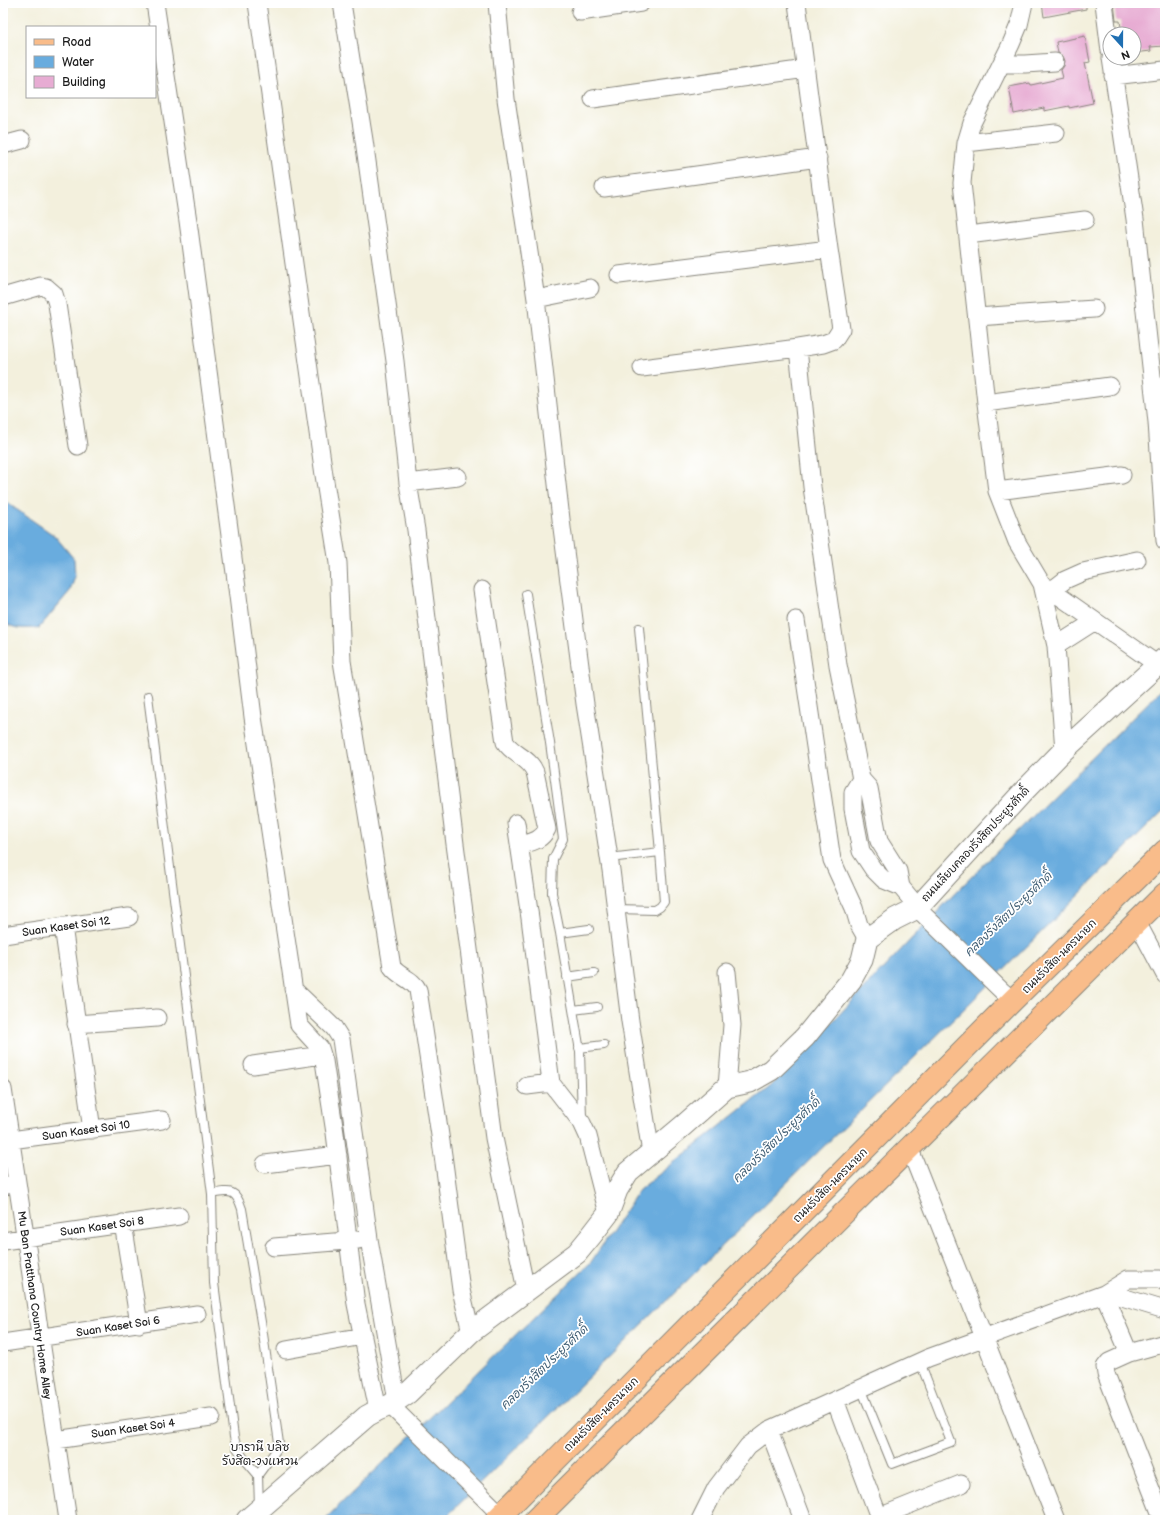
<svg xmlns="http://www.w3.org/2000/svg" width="1168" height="1523" font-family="'Balsamiq Sans','Playpen Sans Thai',sans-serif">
<rect width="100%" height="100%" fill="#fff"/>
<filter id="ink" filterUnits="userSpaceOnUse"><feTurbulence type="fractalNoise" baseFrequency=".025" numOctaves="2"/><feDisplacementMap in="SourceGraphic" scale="8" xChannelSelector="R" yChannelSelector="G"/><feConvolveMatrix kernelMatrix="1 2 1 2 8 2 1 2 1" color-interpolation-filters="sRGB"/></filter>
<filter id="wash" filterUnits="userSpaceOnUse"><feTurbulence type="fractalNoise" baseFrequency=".012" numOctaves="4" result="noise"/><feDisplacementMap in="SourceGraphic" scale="16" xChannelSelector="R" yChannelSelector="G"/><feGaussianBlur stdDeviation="0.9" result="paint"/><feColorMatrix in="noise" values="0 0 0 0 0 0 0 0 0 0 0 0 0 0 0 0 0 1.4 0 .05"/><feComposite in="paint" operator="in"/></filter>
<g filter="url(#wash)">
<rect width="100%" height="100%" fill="#f3f0dd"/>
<path fill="#69acde" stroke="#42647d" d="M3,500L55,536L74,559L75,577L70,591L39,628C27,628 10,631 3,619Z
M1165,686V809L969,1004L443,1520H324L591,1262L639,1190L771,1086L958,890Z"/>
<g id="blocks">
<path fill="#e7acd3" d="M1042,3H1086V9L1044,17Z
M1114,3H1165V46L1150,47L1151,51L1134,53V34H1122L1120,21H1116Z
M1085,36L1090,62L1085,63L1093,103L1069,108V106L1044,111V108L1014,114L1009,87L1030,83L1031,85L1063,78L1061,70L1064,66L1065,61L1063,56L1058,53L1056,42Z"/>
</g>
</g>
<g filter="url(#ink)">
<use href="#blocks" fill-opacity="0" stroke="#88867c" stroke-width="1"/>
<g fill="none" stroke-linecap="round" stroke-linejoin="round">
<defs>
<path id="service" d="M526,594L550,743L563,839L553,859L552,893L560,933
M639,628L660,852
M148,696L212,1194L214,1283L234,1437L237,1448L246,1461L258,1475L259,1507
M609,858L660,852L664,902L660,907L655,910L616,909
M567,977L594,973
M573,1010L597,1007
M579,1048L604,1045
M582,1118L580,1051L560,933L589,929
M212,1194C231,1190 236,1190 242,1209L263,1334L279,1443L277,1449L258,1475
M861,1388L892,1464L951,1442L920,1362"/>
<path id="minor" d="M155,3L188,221L237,588L253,717L299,1025L320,1048L324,1061L335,1133L356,1304L378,1410
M257,3L324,475L338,563L342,661L392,967C399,977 413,979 418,990L443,1155L461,1290L471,1332
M342,3L364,140L395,361L408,483L416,530L455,844L494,1138L526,1290
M497,3L506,99L536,299L562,528L585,704L611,870L630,1021L651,1153
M797,3L829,249L841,329L834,340L823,344L798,348L812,487L838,665L861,779L869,788L879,841L898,871L901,887L924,915L1002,991L1013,1000
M1024,3L1019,25L1011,44L972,123L966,143L962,183L986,403L997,491L1017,542L1042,584L1056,646L1064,750
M1104,3L1110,51
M580,12L641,3
M1111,58L1135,219L1157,422L1165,541
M1001,64H1025L1055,62
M1113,76L1165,70
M593,99L806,69
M966,143L1056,133
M3,145L22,140
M604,188L818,158
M968,235L1085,220
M619,275L829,249
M3,297L41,286L46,287L54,294L57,304L78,446
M536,299L590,288
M977,317L1094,309
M642,368L798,348
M986,403L1110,386
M408,483L458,477
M997,491L1122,475
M1042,584L1158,665
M482,590L505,742C513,755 529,757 535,772L547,829C541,841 532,842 520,845
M1051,591L1065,580L1083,572L1137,560
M796,620L832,860L854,908L859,925L867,939
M1056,646L1095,621
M861,779L853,792V809L861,851L873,869L884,880L901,887
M516,823L530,918L551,1083L582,1123L588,1136L608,1214
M1137,922L1165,975
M63,926L92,1130
M3,935L129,917
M293,989L334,1028L341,1039L369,1239L397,1401
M76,1024L157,1018
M253,1065L322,1055
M527,1086L551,1083
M727,1087L732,1025L727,972
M3,1089L68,1520
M3,1141L162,1120
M909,1147L1056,1520
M265,1164L338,1155
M3,1186L17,1183
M123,1223L139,1324
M3,1241L179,1216
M274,1247L358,1240
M1110,1291L1122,1297L1165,1310
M1104,1294L1129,1353L1109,1362L1105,1367L1106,1374L1163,1520
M3,1343L197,1314
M286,1350L363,1336
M1129,1353L1165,1343
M835,1400L880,1520
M390,1405L501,1515
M769,1430L803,1520
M56,1440L211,1417
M879,1517L961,1484
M700,1520L716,1488L748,1446L769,1430L928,1358L1104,1294L1128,1279H1160L1165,1282"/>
<path id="tertiary" d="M247,1520L367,1416L378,1410L390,1405L408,1393L471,1332L577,1253L591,1236L608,1214L617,1190L628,1172L684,1125L727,1087L750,1082L771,1070L805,1037L851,980L862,960L867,939L895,919L917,908L1023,792L1064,750L1165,658"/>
<path id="primary" d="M496,1520L1013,1000L1165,851
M535,1520L1165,894"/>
</defs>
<use href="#service" stroke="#88867c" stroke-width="10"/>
<use href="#minor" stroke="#88867c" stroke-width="19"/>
<use href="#tertiary" stroke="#88867c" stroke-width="23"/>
<use href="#primary" stroke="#88867c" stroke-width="24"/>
<use href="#service" stroke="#fff" stroke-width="8"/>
<use href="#minor" stroke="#fff" stroke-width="17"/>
<use href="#tertiary" stroke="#fff" stroke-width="21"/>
<use href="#primary" stroke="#f9bc8a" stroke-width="22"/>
</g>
</g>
<g text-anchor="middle" stroke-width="3.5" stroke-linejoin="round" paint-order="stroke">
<g font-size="11" fill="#1c1c1c" stroke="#fff">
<text transform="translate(975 844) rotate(-47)" y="4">ถนนเลียบคลองรังสิตประยูรศักดิ์</text>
<text transform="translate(66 926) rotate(-8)" y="4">Suan Kaset Soi 12</text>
<text transform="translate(1059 956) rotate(-45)" y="4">ถนนรังสิต-นครนายก</text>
<text transform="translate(86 1130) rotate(-8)" y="4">Suan Kaset Soi 10</text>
<text transform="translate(830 1185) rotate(-45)" y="4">ถนนรังสิต-นครนายก</text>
<text transform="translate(102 1226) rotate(-8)" y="4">Suan Kaset Soi 8</text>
<text transform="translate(35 1305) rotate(82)" y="4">Mu Ban Pratthana Country Home Alley</text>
<text transform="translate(118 1326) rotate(-9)" y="4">Suan Kaset Soi 6</text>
<text transform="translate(601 1414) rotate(-45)" y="4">ถนนรังสิต-นครนายก</text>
<text transform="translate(133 1428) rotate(-8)" y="4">Suan Kaset Soi 4</text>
</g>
<g font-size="12" font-style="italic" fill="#3f5d73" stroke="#fff">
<text transform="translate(1008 914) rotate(-44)" y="4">คลองรังสิตประยูรศักดิ์</text>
<text transform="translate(776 1140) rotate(-44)" y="4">คลองรังสิตประยูรศักดิ์</text>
<text transform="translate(544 1367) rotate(-44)" y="4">คลองรังสิตประยูรศักดิ์</text>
</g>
<g font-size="12" fill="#1c1c1c" stroke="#fff">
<text x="260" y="1451">บารานี บลิซ<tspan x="260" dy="14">รังสิต-วงแหวน</tspan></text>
</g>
</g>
<rect width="1168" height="1523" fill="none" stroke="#fff" stroke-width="16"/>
<rect x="26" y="26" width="130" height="72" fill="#ffffff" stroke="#a4a4a4"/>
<rect x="34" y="39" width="20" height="6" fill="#f9bc8a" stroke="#a4a4a4"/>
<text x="62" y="46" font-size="12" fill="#1c1c1c">Road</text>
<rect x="34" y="56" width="20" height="12" fill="#69acde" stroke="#a4a4a4"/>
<text x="62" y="66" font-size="12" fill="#1c1c1c">Water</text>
<rect x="34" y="76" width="20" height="12" fill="#e7acd3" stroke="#a4a4a4"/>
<text x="62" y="86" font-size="12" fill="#1c1c1c">Building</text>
<g transform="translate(1122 46) rotate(159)"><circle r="19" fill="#ffffff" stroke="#a4a4a4"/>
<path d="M0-3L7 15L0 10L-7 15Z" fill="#1f6fb2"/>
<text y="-6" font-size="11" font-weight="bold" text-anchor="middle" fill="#1c1c1c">N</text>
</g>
</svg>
